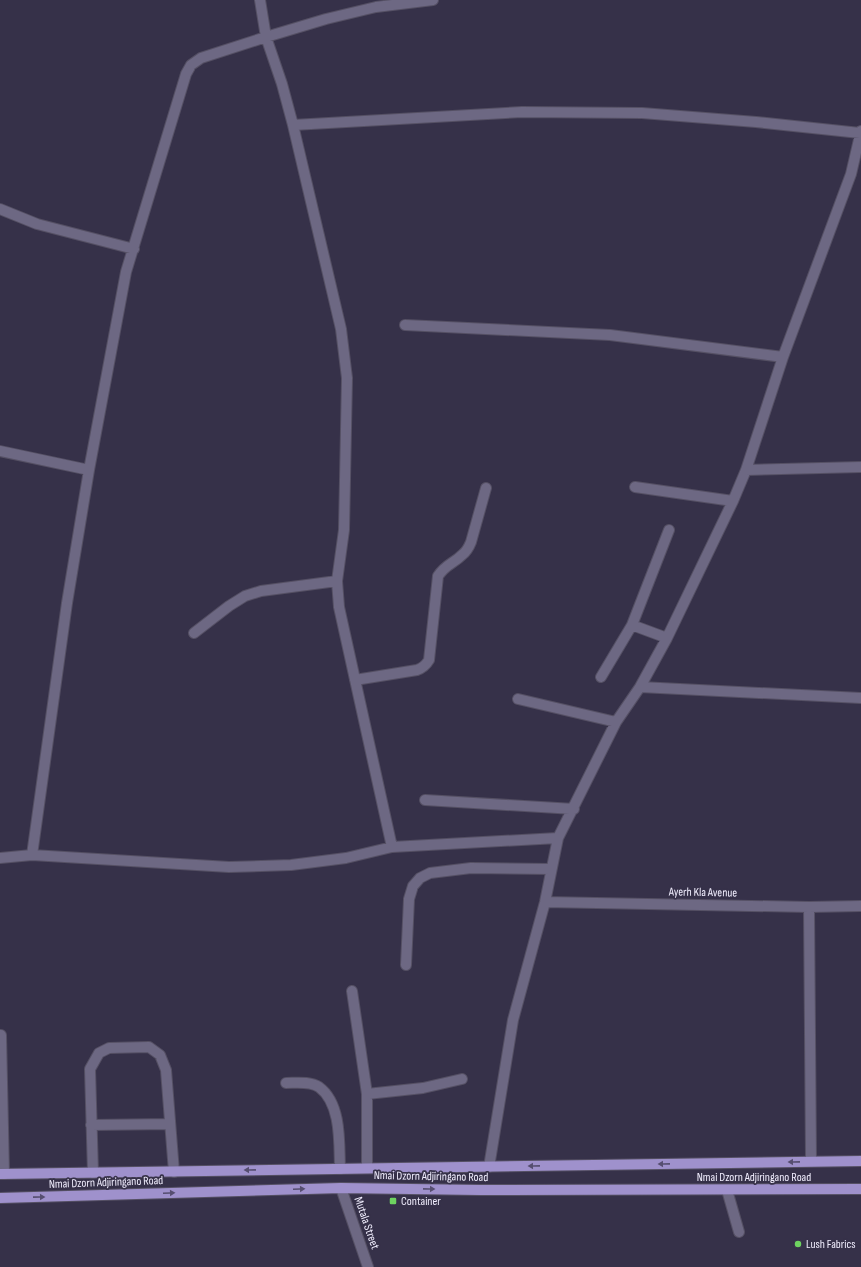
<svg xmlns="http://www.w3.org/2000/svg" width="861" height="1267" font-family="'Sofia Sans Condensed',sans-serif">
<rect width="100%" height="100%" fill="#363149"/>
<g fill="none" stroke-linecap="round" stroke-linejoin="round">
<defs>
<path id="minor" d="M260,0L266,37L282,84L293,125L341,329L347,378L344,530L337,581L339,607L392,847
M293,125L522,112L642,113L756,122L860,133
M0,209L37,224L134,249
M405,325L610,335L783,357
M0,451L89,470
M746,470L861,467
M635,487L733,501
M632,625L667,638
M194,633L229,606L245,596L261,591L337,581
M601,677L632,625L669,530
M355,680L417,670C423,668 426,665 429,660L438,576C446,564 453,564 462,555C466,552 469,547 471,542L486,488
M640,687L861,698
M518,699L616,722
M425,800L574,809
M32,855L67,603L89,470L126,272L186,74L191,65L201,58L266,37L326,19L376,7L433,0
M0,858L32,855L229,867L291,865L346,858L392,847L558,838
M545,902L809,907L861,906
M809,907L811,1161
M406,965L409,899L413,886L420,878L430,873L471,868L551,869
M352,991L367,1094V1168
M1,1035L4,1174
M286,1083C296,1083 310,1081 319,1087C342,1104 339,1144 340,1169
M367,1094L423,1088L462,1079
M91,1125L170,1124
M489,1167L513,1020L545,902L558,838L616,722L640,687L667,638L733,501L746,470L783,357L851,174L861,131
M93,1173L90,1069L99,1053L109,1048L149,1047L160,1055L166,1070L174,1172
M341,1188L368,1267
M727,1190L739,1232"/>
<path id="major" d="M0,1174L861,1161
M0,1198L341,1188L480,1190L861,1189"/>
</defs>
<use href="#minor" stroke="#555064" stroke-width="12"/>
<use href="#major" stroke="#555064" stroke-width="12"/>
<use href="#minor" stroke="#6d6883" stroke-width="10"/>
<use href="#major" stroke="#9f91cc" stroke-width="10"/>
</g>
<defs><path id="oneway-solid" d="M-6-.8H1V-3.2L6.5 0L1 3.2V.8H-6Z"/></defs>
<g fill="#564e70">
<use href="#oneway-solid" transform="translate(794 1162) rotate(179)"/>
<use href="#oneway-solid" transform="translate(664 1164) rotate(179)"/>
<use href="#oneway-solid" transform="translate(534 1166) rotate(179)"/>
<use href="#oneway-solid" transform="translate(250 1170) rotate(179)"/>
<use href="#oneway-solid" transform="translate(299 1189) rotate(-2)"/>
<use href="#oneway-solid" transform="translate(429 1189) rotate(1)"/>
<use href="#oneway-solid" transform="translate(169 1193) rotate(-2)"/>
<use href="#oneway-solid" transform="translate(39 1197) rotate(-1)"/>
</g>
<g fill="#6ed360" stroke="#363149" stroke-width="1.5">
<rect x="389" y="1197" width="8" height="8" rx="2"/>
<circle cx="798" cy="1244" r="4"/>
</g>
<g text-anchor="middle" stroke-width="3.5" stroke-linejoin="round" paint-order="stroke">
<g font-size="12" fill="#f1eefe" stroke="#363149">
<text transform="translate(703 892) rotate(1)" y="4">Ayerh Kla Avenue</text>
<text transform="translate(431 1176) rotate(1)" y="4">Nmai Dzorn Adjiringano Road</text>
<text x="754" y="1181">Nmai Dzorn Adjiringano Road</text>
<text transform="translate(106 1182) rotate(-2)" y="4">Nmai Dzorn Adjiringano Road</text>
<text transform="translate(367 1223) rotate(71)" y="4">Mutala Street</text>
</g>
<g font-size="12" fill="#f1eefe" stroke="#363149" text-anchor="start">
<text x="401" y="1205">Container</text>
<text x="806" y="1248">Lush Fabrics</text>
</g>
</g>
</svg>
